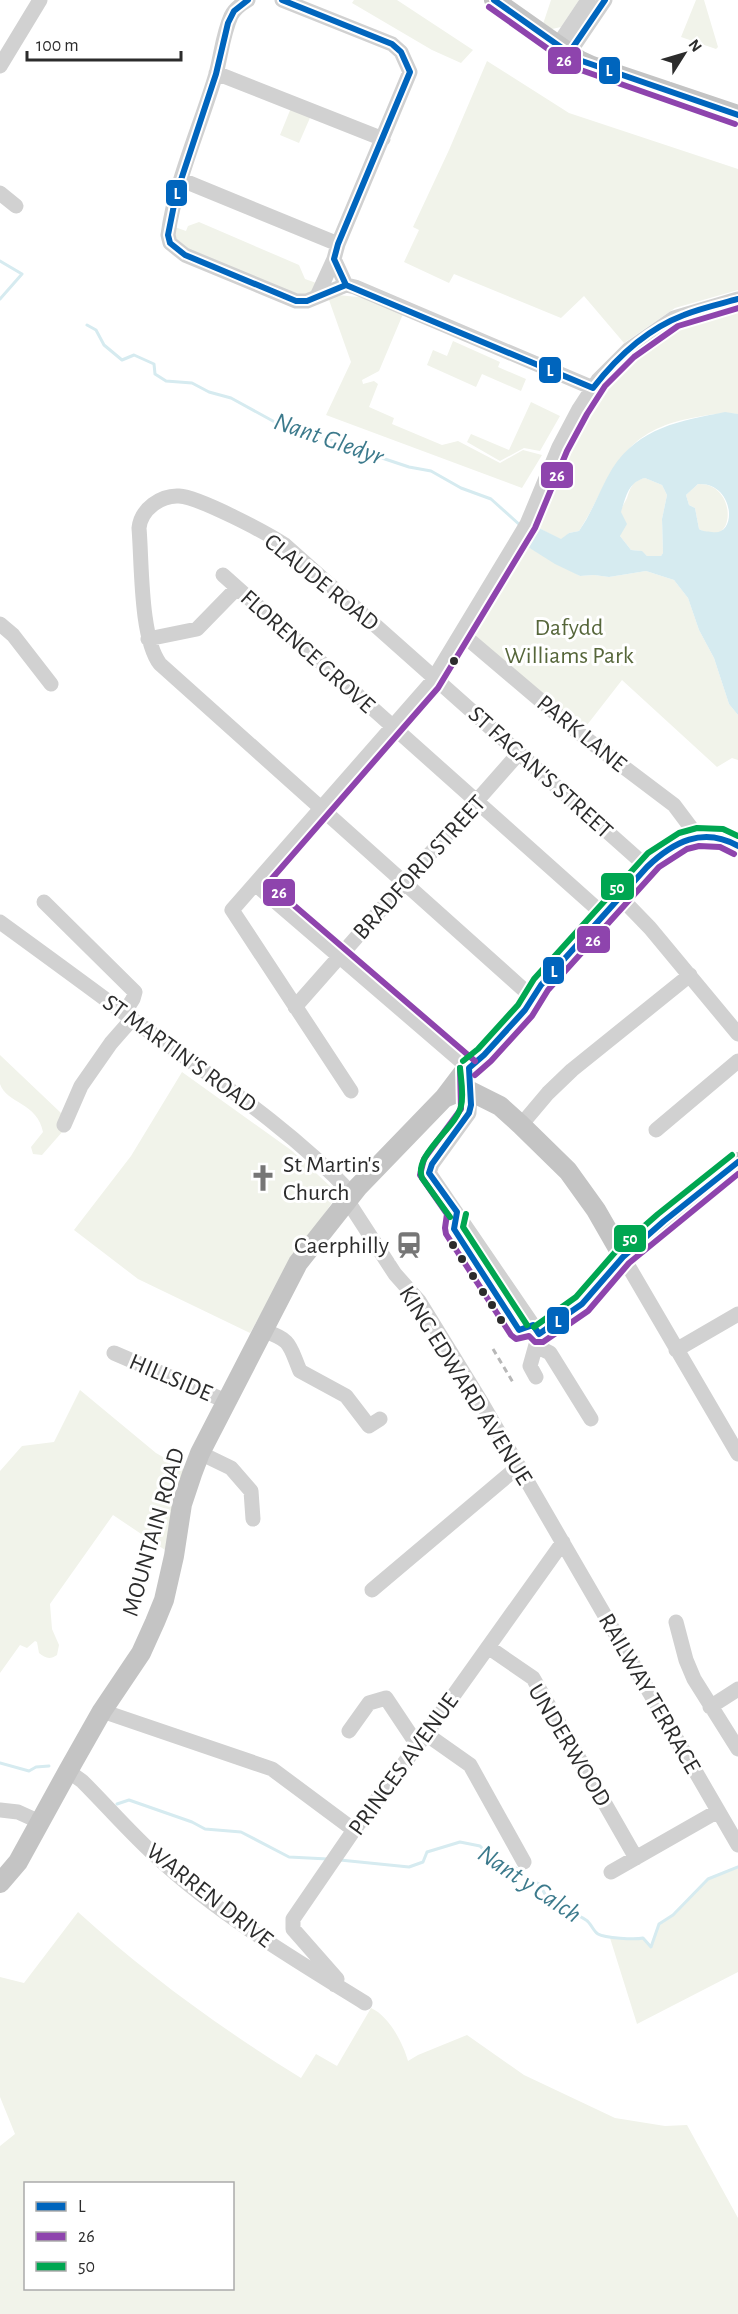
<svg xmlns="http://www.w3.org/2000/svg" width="738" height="2314" font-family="'Alegreya Sans',sans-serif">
<rect width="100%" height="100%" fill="#fff"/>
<path fill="#f1f3ea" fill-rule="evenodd" d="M354,0H397L473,50L461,63L432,50L352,3Z
M551,0H579L561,27L552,29L543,24Z
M696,0H704L718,47L716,49L681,37Z
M487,61L569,113L738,169V290L675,308L624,343L584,296L561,318L454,274L449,283L404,262L419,230L413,227L449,150Z
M293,103L313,111L299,143L280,135Z
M199,222L299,265L305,279L322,285L307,301L185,255L169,225L186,231L188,226Z
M338,295L367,298L403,314L379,371L362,380L363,384L374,381L378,384L369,407L394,418L392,424L442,445L458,441L500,463L523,450L542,455L522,488L326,415L351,362L329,300Z
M738,311V414C722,412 708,415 692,418C617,432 614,476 579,531L569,533L561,540L539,528L538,525C578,424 616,328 738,311Z
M453,341L500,362L498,367L526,379L521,391L482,374L476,387L427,365L433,350L447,356Z
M531,402L560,416L540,451L524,448L500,461L467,442L471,434L509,450Z
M645,478L662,485L667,495L662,519L663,553L661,556H647L641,551L631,550L620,536C625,525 620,523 621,512C621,507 625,503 627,498C631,487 632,481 645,478Z
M698,484C738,482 737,552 699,529L695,508L689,505L686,495Z
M528,547L580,576L594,575L609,577L646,571L674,580L688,598L699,630L714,658L729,704L738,715V760L732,758L717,767L622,680L580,734L464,638L491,603L523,550Z
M0,1055L61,1113L63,1131L42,1155L33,1154L31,1147L43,1132C38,1103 6,1103 0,1084C0,1076 0,1064 0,1055Z
M182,1072L291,1150L330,1186L335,1198L286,1271L250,1333L138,1279L74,1230L131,1156Z
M80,1390L156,1453L192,1474L174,1556L113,1515L50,1604L52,1629L59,1645L57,1655C50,1660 45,1658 39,1653L37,1642L35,1641L27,1648L20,1645L0,1673V1471L22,1446L54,1442Z
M738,1867V1972L637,2024L610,1938C622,1937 631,1941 643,1938L651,1947L659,1924L673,1915L708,1879Z
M78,1912C147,1975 222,2029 301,2078L316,2054L337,2066L371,2008C389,2016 403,2043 408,2061L418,2055L467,2035L524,2075L615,2118L665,2126L687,2125L738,2218V2314H0V2146L15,2134L0,2097V1977L24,1983ZM26,2184H232V2288H26Z"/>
<path fill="#d6ebf0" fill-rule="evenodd" d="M725,412L738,414V715L729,704L714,658L699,630L688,598L674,580L646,571L609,577L594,575L580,576L555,564L528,547L539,528L561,539L569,533L579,531C593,511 600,489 612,469C639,427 680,421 725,412ZM645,478L662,485L667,495L662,519L663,553L661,556H647L642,551L631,550L620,536L627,524L621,512C626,497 628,482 645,478ZM698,484C735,482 738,537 712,532C706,531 704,532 699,529L695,508L689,505L686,495Z"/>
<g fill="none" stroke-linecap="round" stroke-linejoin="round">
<path stroke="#d6ebf0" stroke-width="3" d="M0,261L22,274L0,299
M87,325L96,330L104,345L122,360L134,355L154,364L155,374L166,381L192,383L209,392L231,398L282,426L306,429L340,444L409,467L431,471L461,488L491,499L521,526
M0,1763L29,1771L36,1767L49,1766
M117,1804L129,1800L192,1822L205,1829L241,1832L289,1857L328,1859
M340,1860L409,1867L423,1862L427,1852L460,1842L480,1846L500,1867L516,1868L523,1876L541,1885C548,1909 568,1908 586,1920C591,1923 593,1931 598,1934C605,1938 635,1940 643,1938L651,1947L659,1924L673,1915L708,1879L738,1867"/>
<path stroke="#d1d1d1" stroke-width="15" d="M248,0C241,4 235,8 231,16C223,34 221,55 216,74C201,125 175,182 168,235L170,243L185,255L296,301H307L346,285L334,259L338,244L410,72L401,52L392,44L282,0
M558,45L588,0
M569,53L605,0
M0,66L40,0
M216,73L383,139
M182,180L338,244
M0,193L16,206
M346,285L355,287L593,388
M318,294L334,259
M223,575L604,915
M0,624L13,635L51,684
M461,633L580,734L674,805L698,837
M148,639L197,629L237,588
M255,884L469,1068
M620,897L650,928L738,1034
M44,902L135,992L133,999L124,1013
M0,922C44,954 88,986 132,1019C208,1075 287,1125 352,1194
M533,998L160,664C140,638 142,563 139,528C141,509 161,495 179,496C199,497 267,533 285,545L647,867
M295,1007L519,753
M351,1091L232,910L431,683L527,524L559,447L579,409L598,380L628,350L674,318L738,299
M470,1091L469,1113L432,1164L429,1173L539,1334L530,1366L536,1377
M64,1125L81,1086L111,1043L132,1019
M521,1125L548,1093L572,1070L690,975
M656,1130L738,1061
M347,1200L395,1274L419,1301L480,1400L738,1845
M264,1331C292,1340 289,1345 300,1371L346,1396L369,1426L380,1419
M539,1334L582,1304L623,1257L738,1454
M536,1346L550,1353L591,1419
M676,1350L738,1314
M114,1353L228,1402
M200,1453L231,1468L251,1491L253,1519
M372,1590L519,1466
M676,1622L686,1660L694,1679L738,1749
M488,1647L533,1678L636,1858
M710,1707L738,1689
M102,1711L272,1769L354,1830
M349,1731L369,1703L386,1698L418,1746
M426,1734L470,1765L524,1862
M68,1771L82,1781C108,1807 132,1835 159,1859C221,1916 294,1959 365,2003
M0,1810L18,1812L40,1822
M611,1872L718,1811
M335,1985L337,1979L293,1929V1919L354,1830L426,1734L563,1542"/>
<path stroke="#c4c4c4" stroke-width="20" d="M494,0L579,60L592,66L738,115
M444,1098L458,1092L470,1091L500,1106L521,1125L568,1171L596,1210L623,1257L664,1221L738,1162
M0,1883L18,1862L68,1771L102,1711L141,1653L155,1622L164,1600L174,1556L182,1504L192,1474L200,1453L298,1263L358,1187L444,1098L463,1073L484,1055L525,1010L541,985L650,863L683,841L698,837L722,838L738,846"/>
<path stroke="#b8b8b8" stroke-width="3" stroke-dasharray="6 4.5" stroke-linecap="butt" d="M493,1349L514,1384"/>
<defs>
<path id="bus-1" d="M248,0L234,11L228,23L216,74L176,195L168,235L170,243L185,255L296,301H307L346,285L334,259L338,244L410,72L401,52L392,44L282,0
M494,0L579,60L738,115
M569,53L605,0
M346,285L593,388C617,357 647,329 684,315C701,308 720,304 738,299
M738,846C703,826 673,842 647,867L541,985L525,1010L484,1055L469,1068L471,1105L469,1113L432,1164L429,1173L457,1212L454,1229L519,1330L533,1325L539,1334L582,1304L623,1257L664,1221L738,1162"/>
<path id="bus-2" d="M489,7L575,68L735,124
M475,1061L268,883L438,688L535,528L567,451L587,414L605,386L634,357L678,326L738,308
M460,1068L461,1109L424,1159L420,1175L447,1214L445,1228L446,1234L511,1335L516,1339L529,1336L535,1342H543L588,1311L629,1263L738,1174
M475,1075L491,1061L532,1016L548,990L659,867L687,849L699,846L720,847L734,854"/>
<path id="bus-3" d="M463,1061L478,1049L518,1005L534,979L648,853L679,833L697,828L723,829L738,836
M466,1214L463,1227L527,1325
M450,1217L422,1178C413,1155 457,1127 461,1106C464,1095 461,1080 460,1068
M534,1327L576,1297L617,1250L658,1214L732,1155"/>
</defs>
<use href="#bus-1" stroke="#fff" stroke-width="10"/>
<use href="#bus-2" stroke="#fff" stroke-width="10"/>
<use href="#bus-3" stroke="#fff" stroke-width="10"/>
<use href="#bus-1" stroke="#0065bd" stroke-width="6"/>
<use href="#bus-2" stroke="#8e44ad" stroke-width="6"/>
<use href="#bus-3" stroke="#00a651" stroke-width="6"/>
</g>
<defs>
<symbol id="church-bare" viewBox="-9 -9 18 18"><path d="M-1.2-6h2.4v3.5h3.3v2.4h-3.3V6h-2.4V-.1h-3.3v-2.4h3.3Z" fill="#767676" stroke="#fff" stroke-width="2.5" paint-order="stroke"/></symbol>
<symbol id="station-bare" viewBox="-9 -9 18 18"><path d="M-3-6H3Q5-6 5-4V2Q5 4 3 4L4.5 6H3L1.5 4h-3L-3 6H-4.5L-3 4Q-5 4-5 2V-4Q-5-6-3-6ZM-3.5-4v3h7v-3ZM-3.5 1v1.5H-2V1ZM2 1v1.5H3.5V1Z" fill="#767676" stroke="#fff" stroke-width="2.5" paint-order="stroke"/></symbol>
</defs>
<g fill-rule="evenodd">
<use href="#church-bare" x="244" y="1159" width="38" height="38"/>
<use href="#station-bare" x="390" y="1226" width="38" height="38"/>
</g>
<g fill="#2c2c2c" stroke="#fff" stroke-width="2">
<circle cx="454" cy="661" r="5"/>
<circle cx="453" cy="1245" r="5"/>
<circle cx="462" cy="1259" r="5"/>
<circle cx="473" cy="1276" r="5"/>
<circle cx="483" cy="1292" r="5"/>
<circle cx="492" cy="1305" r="5"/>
<circle cx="501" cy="1320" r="5"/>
</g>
<g text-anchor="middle" stroke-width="6" stroke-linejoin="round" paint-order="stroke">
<g font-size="24" fill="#2c2c2c" stroke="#fff">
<text transform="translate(322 582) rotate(39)" y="8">CLAUDE ROAD</text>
<text transform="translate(308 651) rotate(42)" y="8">FLORENCE GROVE</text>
<text transform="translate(582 733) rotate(39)" y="8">PARK LANE</text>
<text transform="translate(541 772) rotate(42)" y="8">ST FAGAN'S STREET</text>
<text transform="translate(419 867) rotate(-48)" y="8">BRADFORD STREET</text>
<text transform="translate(180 1053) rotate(36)" y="8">ST MARTIN'S ROAD</text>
<text transform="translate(171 1377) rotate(23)" y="8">HILLSIDE</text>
<text transform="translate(466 1385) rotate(58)" y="8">KING EDWARD AVENUE</text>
<text transform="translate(153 1532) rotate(-74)" y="8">MOUNTAIN ROAD</text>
<text transform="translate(650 1693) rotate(60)" y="8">RAILWAY TERRACE</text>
<text transform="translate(570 1745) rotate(59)" y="8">UNDERWOOD</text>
<text transform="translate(403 1764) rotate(-54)" y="8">PRINCES AVENUE</text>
<text transform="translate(210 1895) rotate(38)" y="8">WARREN DRIVE</text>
</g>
<g font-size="24" fill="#56663a" stroke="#fff">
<text x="569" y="635">Dafydd<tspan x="569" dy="28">Williams Park</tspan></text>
</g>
<g font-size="24" fill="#2c2c2c" stroke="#fff" text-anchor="start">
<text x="283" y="1172">St Martin's<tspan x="283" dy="28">Church</tspan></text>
<text x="389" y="1253" text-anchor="end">Caerphilly</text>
</g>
<g font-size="26" font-style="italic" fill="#3c7a8c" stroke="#fff">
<text transform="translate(329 438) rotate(19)" y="9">Nant Gledyr</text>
<text transform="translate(530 1883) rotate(34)" y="9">Nant y Calch</text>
</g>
</g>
<g stroke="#fff" stroke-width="2">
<rect x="547" y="46" width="35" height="29" rx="6" fill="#8e44ad"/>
<rect x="598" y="56" width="23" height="29" rx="6" fill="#0065bd"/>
<rect x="165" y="179" width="23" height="28" rx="6" fill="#0065bd"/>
<rect x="538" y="356" width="24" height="28" rx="6" fill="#0065bd"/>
<rect x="540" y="461" width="34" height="28" rx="6" fill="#8e44ad"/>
<rect x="600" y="872" width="35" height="29" rx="6" fill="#00a651"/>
<rect x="262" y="878" width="34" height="29" rx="6" fill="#8e44ad"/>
<rect x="576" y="925" width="35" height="29" rx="6" fill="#8e44ad"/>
<rect x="542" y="956" width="23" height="29" rx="6" fill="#0065bd"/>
<rect x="613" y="1224" width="34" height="29" rx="6" fill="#00a651"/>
<rect x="546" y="1306" width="24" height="29" rx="6" fill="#0065bd"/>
</g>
<g font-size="16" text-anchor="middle" font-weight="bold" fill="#fff">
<text x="564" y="66">26</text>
<text x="609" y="76">L</text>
<text x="177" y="199">L</text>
<text x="550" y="376">L</text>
<text x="557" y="481">26</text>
<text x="617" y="893">50</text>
<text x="279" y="898">26</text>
<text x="593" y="946">26</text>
<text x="554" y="977">L</text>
<text x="630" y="1244">50</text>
<text x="558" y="1327">L</text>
</g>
<rect x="24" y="2182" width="210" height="108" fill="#ffffff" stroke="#ababab" stroke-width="1.5"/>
<rect x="36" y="2202" width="30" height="9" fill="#0065bd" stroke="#ababab" stroke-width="1.5"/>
<text x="78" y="2212" font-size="18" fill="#2c2c2c">L</text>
<rect x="36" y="2232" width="30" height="9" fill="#8e44ad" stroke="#ababab" stroke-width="1.5"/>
<text x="78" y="2242" font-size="18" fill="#2c2c2c">26</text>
<rect x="36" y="2262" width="30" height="9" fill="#00a651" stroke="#ababab" stroke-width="1.5"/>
<text x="78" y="2272" font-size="18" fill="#2c2c2c">50</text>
<g transform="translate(684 54) rotate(53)" stroke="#ffffff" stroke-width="4.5" paint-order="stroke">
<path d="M0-4.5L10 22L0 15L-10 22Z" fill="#2c2c2c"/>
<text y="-9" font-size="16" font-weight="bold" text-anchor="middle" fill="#2c2c2c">N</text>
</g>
<path d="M27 51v9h154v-9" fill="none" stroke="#2c2c2c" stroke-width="3"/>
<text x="36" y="51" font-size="18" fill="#2c2c2c" stroke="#ffffff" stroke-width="4.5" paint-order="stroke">100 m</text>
</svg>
